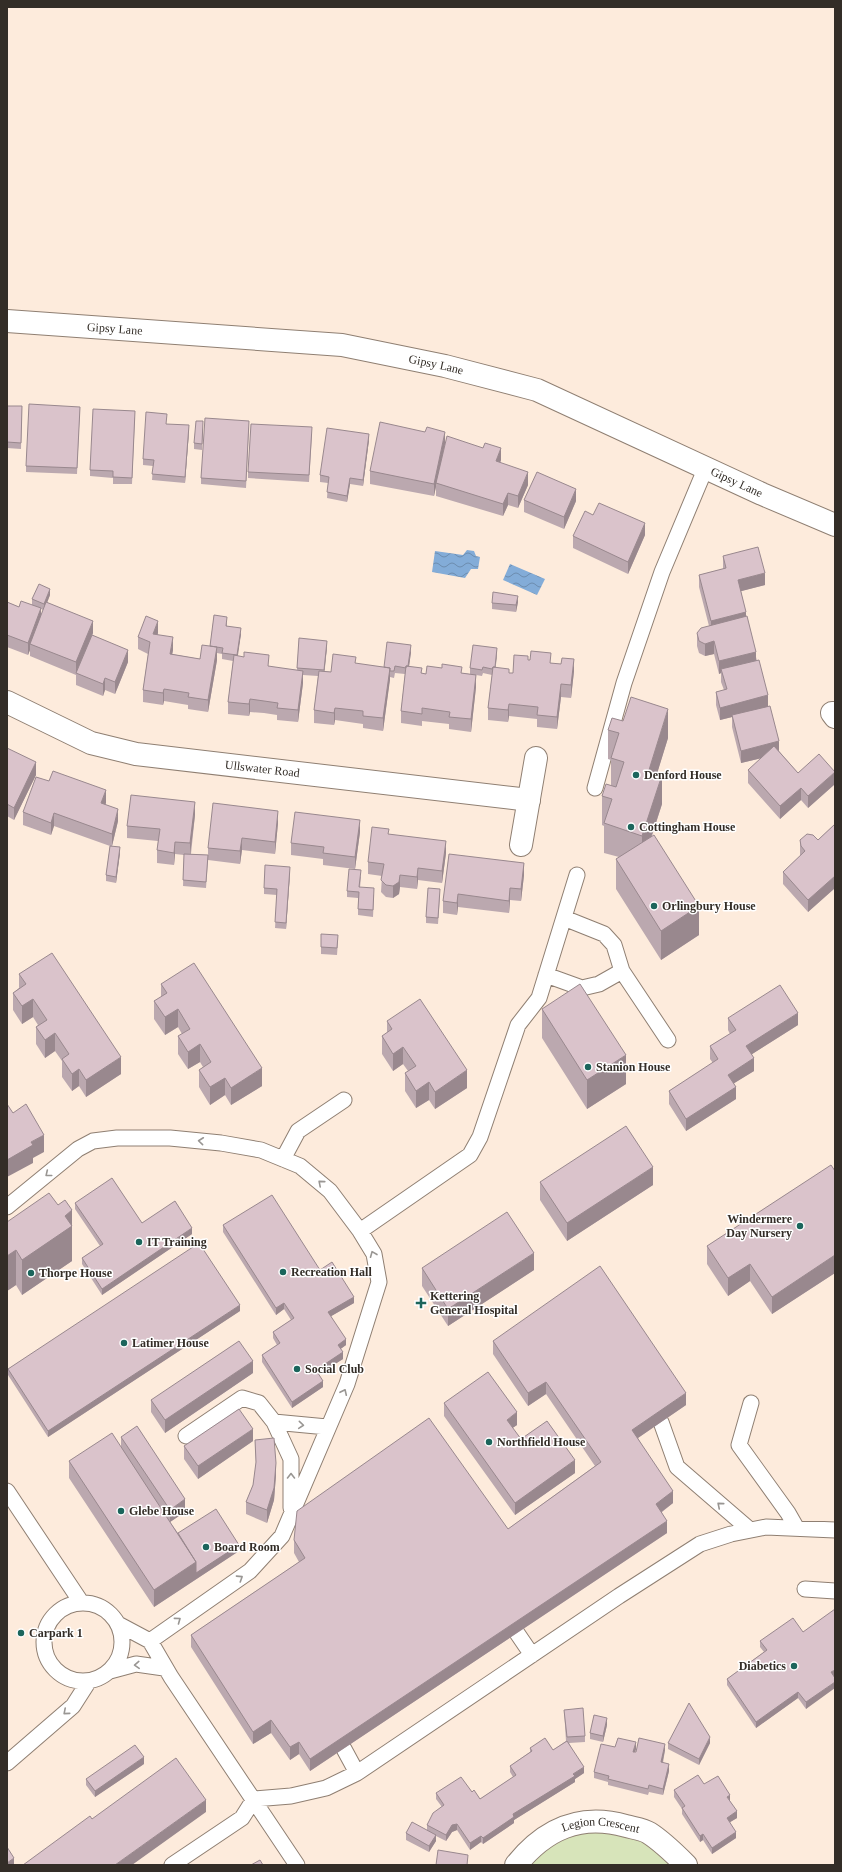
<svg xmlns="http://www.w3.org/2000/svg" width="842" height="1872" font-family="Georgia,serif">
<defs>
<pattern id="water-waves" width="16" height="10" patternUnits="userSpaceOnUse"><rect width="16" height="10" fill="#83acd8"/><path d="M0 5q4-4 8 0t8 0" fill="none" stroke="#6c8caf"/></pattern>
</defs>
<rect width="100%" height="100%" fill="#fdebdc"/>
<path fill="#d7e4ba" d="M578,1832H620L656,1848L673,1865H527L542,1849Z"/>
<path fill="url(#water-waves)" d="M467,550L474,551L476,556L480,557L478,569H471L465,578L432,572L435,551L463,555Z
M510,564L545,579L537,595L503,580Z"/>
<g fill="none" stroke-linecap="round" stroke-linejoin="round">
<defs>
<path id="service" d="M595,788L624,683L662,572L706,467
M564,918L604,934L614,945L622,971L668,1040
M546,975L582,988L599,984L622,971
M283,1159L298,1131L344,1100
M7,1207L78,1149L93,1141L117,1138H170L221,1143L261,1150L300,1166L330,1191L360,1231L374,1254L379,1282L347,1384L282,1536L250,1571L150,1641
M360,1231L470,1155L480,1137L518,1025L539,998L577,875
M751,1403L739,1445L788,1513L796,1527
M274,1422L327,1427
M661,1422L677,1467L750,1530
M186,1436L242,1398L259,1403L274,1422L291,1459V1508
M7,1491L81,1602
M805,1589L835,1591
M44 1642a39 39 0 1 1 78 0a39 39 0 1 1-78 0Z
M120,1625L150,1641L171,1677L297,1865
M517,1633L532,1655
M110,1671L136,1664L164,1668
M344,1749L357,1773
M7,1763L73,1706L89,1681
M254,1799L291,1796L326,1788L357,1773L619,1596L700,1544L731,1534L766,1527L835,1530
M172,1865L242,1818L254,1799"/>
<g id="minor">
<path id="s1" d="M7,702L91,743L136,754L529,800"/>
<path d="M832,713L835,717"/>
<path d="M521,845L536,758"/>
<path id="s2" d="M516,1865C545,1829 580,1813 626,1826C633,1828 643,1829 649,1833C663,1842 675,1854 686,1865"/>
</g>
<g id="secondary">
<path id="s3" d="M7,321L342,345L445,366L537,390L762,494L835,525"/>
</g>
</defs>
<use href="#service" stroke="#8f7f72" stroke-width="17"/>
<use href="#minor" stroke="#8f7f72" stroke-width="24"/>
<use href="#secondary" stroke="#8f7f72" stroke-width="24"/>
<use href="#service" stroke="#fff" stroke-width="15"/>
<use href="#minor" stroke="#fff" stroke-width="22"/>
<use href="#secondary" stroke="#fff" stroke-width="22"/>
</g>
<path fill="#bba8af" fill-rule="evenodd" d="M7,406H22L21,449L7,448Z
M80,407L77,474L26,472V466Z
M135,417L132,484H113V478L90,476V470Z
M167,424L189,431L185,483L152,480L153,466L143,465V459Z
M249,427L246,488L201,484V478Z
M203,428L202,450L194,449V443Z
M312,434L309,482L248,478V472Z
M369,440L363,486L350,484L347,502L327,498L328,483L320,482V475Z
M445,444L434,496L370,484V471Z
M483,448L501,460L500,463L528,485L518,508L508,505L503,516L436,496V483Z
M524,500L576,501L564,529L524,512Z
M593,515L645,535L628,574L573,548V536Z
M723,556L765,585L741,591L746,616L779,751L798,773L835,784L808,808L801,800L780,819L748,783V770L762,758L741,763L732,727V717L720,720L716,705V692L724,690L721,682V673L719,674L714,654L705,656L699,653L697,646V633L709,626L699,587V575L723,569Z
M50,595L47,603L93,633L92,635L128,662L115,694L105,690L103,696L76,685V675L30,656V650L28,655L7,647V602L19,607L32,605V599ZM41,609L43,610L41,617Z
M518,602L516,612L492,609V603Z
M214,615L227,623V626L241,634L237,656L269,667L297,670L299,638L327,647L324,671L331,672L356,664L384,667L411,652L409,666L422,673L426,674L462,673L470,674V668L497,654L495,667L509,673H513L528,660L551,663L574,671L571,698L561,697L557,729L537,727V719L509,716L508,722L488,720V708L492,675L483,673L482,676L476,675V687L471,732L449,729V724L422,721V726L401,723V711L405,674L395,673L394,678L390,677L383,731L363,728V724L335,720L334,725L314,723V710L318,676L303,675V683L298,722L277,720V715L264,713L250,712L249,716L228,714V702L233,661L222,659V654L217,653V660L208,712L188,709V705L164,701L163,705L143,702V690L148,654L138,649V637L158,633V635L173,650L172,654L200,659L210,646Z
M608,730L668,738L657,773L662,804L652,836L699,935L661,960L616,889V859L619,857L604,853V826L602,825V796L611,785V760L608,759Z
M7,748L36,775L14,820L7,816Z
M106,803L105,804L118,821L112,846L120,853L116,883L106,881V875L110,846L54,826L51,835L23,825V812Z
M195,815L191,854L208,855V848L278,823L275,854L242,850L240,864L208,860L206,888L183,886L184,855L175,854L174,865L157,863V850L158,841L127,838V826Z
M835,824V888L808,912L783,884V872L800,856V840H818Z
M360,832L355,869L323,865V859L291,855V843Z
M446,853L442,883L418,880L417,889L400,887L399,894L393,898L386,897L381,892L382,876L368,874V862Z
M524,863V875L521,901L510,900L509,913L458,907L457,915L443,913V901Z
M290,873L286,929L275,928L277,895L264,894V888Z
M361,876L360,888L374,895L373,917L358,915V898L347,897V891Z
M440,895L438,924L426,923V917Z
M338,941L337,955L321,954V947Z
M19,974L121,1074L86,1097L79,1086L72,1091L62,1077V1061L55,1051L45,1058L36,1044V1027L38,1025L33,1017L22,1024L13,1010V993L19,988Z
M161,984L262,1086L231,1105L225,1095L210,1105L199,1087V1070L203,1067L200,1062L188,1069L178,1054V1036L182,1034L178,1027L165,1035L154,1019V1001L161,997Z
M542,1009L626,1084L587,1109L542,1038Z
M728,1018L798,1025L752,1054L754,1071L734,1083L736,1099L686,1131L669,1104V1091L713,1063L710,1059V1046L730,1034L728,1030Z
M387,1021L467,1088L435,1109L429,1100L416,1108L405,1091V1073L408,1071L403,1064L393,1071L382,1054V1036L387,1033Z
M835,1171V1273L772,1314L750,1281L728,1296L707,1264V1246Z
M540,1182L653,1185L567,1241L540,1200Z
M75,1203L142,1223L192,1234L102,1295L82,1264V1258L100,1246L75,1209Z
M58,1205L72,1210V1261L22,1295L16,1285L7,1291V1222Z
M223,1225L320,1270L354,1303L331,1316L346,1345L340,1349L343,1359L319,1374L323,1387L292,1408L262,1362V1355L277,1345L273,1338V1332L291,1320L284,1309L276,1315L223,1232Z
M422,1268L534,1270L448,1326L422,1286Z
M240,1311L48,1437L8,1375V1369Z
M493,1341L686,1405L638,1438L673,1503L662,1512L667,1533L310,1771L299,1754L290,1760L271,1733L253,1744L191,1647V1635L299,1562L294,1553V1540L508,1529L595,1466L546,1394L528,1406L493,1354Z
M253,1373L165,1433L151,1412V1400Z
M444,1403L517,1425L512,1428L521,1439L575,1473L515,1515L444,1416Z
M121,1437L185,1512L170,1522L178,1533L239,1551L154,1607L69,1478V1461L121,1447Z
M255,1440L276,1475L274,1500L267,1523L246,1514V1502L253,1485L256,1465Z
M253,1441L198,1479L184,1459V1446Z
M760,1641L834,1676L806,1709L798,1698L756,1728L727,1685V1679L764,1652L760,1647Z
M564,1710L585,1736V1742L569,1743L584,1773L575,1779V1782L514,1820V1823L483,1844L481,1842L470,1850L457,1830L452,1832L446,1841L436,1836V1841L429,1852L406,1840V1833L427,1830V1825L442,1807L436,1799V1793L472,1792L480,1799L513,1777L510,1772V1766L530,1752V1748L553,1750L566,1741Z
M607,1725L603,1742L590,1739V1733Z
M668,1743H710L699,1765L668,1749Z
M615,1747L636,1749L635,1752L665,1750L663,1763L669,1771L663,1795L649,1792L648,1795L608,1785V1782L594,1778V1772Z
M144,1764L95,1797L86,1785V1779Z
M704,1784L730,1801L737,1818L730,1822L736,1838L712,1854L703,1840L700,1842L682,1814V1809L674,1797V1790Z"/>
<path fill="#99888e" d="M189,425V431L185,483V477Z
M445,432V444L434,496V484Z
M369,434V440L363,486V480Z
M501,448V460L496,473V461Z
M528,472V485L518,508V496Z
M350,478V484L347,502V496Z
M576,489V501L564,529V517Z
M508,493V505L503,516V504Z
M645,523V535L628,574V562Z
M765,573V585L738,592V580Z
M50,589V595L44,610V604Z
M518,596V602L516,612V605Z
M41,608V621L30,644V650L28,655V643Z
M746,612V624L711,633V621Z
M93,621V633L76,673V675V662Z
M158,621V633L153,647V634Z
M241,628V634L237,662V655Z
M173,637V650L170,666V654Z
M327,641V647L324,677V670Z
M714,641V654L705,656V644Z
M411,645V652L408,674V668Z
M217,647V660L208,712V700Z
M497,648V654L495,675V669Z
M128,650V662L115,694V682Z
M756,652V664L721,669V673L719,674V661Z
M574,659V671L571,698V685Z
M390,668V680L383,731V718Z
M303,671V683L298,722V710Z
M476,675V687L471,732V719Z
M105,678V690L103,696V684Z
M561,684V697L557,729V717Z
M164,689V701L163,705V693Z
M768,695V708L732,715V717L720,720V708Z
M250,699V712L249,716V704Z
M509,704V716L508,722V710Z
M335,708V720L334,725V713Z
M668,709V738L649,800V770Z
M779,741V754L741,763V751Z
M36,762V775L14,820V808Z
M835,772V784L808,808V796Z
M662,775V804L642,865V836Z
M801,788V800L780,819V806Z
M106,790V803L101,815V803Z
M195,802V815L190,855V843Z
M118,809V821L112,846V834Z
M278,811V823L275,854V842Z
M54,813V826L51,835V823Z
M360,820V832L355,869V857Z
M242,838V850L240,864V851Z
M446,841V853L442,883V871Z
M175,842V854L174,865V853Z
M120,847V853L116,883V877Z
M524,863V875L521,901V889Z
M290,867V873L286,929V923Z
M418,868V880L417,889V877Z
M400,875V887L399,894L393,898V886Z
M835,876V888L808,912V900Z
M510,888V900L509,913V901Z
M458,894V907L457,915V903Z
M699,906V935L661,960V931Z
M33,999V1017L22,1024V1006Z
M178,1009V1027L165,1035V1017Z
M798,1013V1025L746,1058V1046Z
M55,1033V1051L45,1058V1040Z
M200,1044V1062L188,1069V1052Z
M403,1047V1064L393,1071V1054Z
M626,1055V1084L587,1109V1080Z
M121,1057V1074L86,1097V1080Z
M754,1058V1071L728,1087V1075Z
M262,1068V1086L231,1105V1088Z
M79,1069V1086L72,1091V1074Z
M467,1070V1088L435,1109V1092Z
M225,1078V1095L210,1105V1087Z
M429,1082V1100L416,1108V1091Z
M736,1087V1099L686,1131V1119Z
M44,1135V1152L33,1158V1163L7,1177V1160L31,1142Z
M653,1167V1185L567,1241V1223Z
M72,1210V1261L22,1295V1260L65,1216Z
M192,1228V1234L102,1295V1289Z
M16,1250V1285L7,1291V1256Z
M534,1253V1270L448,1326V1309Z
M835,1255V1273L772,1314V1297Z
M750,1264V1281L728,1296V1278Z
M354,1297V1303L328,1318V1312Z
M284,1303V1309L276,1315V1308Z
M240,1305V1311L48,1437V1431Z
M346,1339V1345L338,1351V1345Z
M343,1352V1359L316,1376V1370Z
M253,1361V1373L165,1433V1420Z
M323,1381V1387L292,1408V1402Z
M546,1382V1394L528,1406V1393Z
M686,1393V1405L632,1442V1430Z
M517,1412V1425L507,1432V1420Z
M253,1429V1441L198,1479V1466Z
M575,1460V1473L515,1515V1503Z
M276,1463V1475L274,1500L267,1523V1510Z
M673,1491V1503L656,1516V1504Z
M185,1499V1512L170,1522V1510Z
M667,1521V1533L310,1771V1759Z
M239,1545V1551L154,1607V1590L196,1562Z
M835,1670V1676L831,1679V1672Z
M835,1682V1688L806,1709V1702Z
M798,1692V1698L756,1728V1722Z
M607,1718V1725L603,1742V1736Z
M271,1720V1733L253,1744V1732Z
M710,1737V1743L699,1765V1759Z
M299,1742V1754L290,1760V1747Z
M636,1742V1749L633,1758V1752Z
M665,1744V1750L661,1769V1762Z
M144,1757V1764L95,1797V1791Z
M669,1764V1771L663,1795V1789Z
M584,1767V1773L575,1779V1782L514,1820V1823L483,1844V1838L513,1814Z
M730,1795V1801L727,1797Z
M206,1800V1812L132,1865H115Z
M737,1811V1818L727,1824V1818Z
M457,1824V1830L452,1832L446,1841V1835L452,1825Z
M736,1832V1838L712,1854V1848Z
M703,1834V1840L700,1842V1836Z
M436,1835V1841L429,1852V1846Z
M481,1836V1842L470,1850V1843Z
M14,1858V1864L13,1865H7V1863Z"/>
<path fill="#dac3cb" stroke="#99888e" d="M29,404L80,407L77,468L26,466Z
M7,406H22L21,443L7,442Z
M93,409L135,411L132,478L113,477V471L90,470Z
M146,412L167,414L166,424L189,425L185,477L152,474L154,460L143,459Z
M205,418L249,421L246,481L201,478Z
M196,421H203L202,444L194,443Z
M380,422L425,432L427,427L445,432L434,484L370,471Z
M251,424L312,427L309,475L248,472Z
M327,428L369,434L363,480L350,478L347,496L327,492L329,477L320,475Z
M447,436L483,448L485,443L501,448L496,461L528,472L518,496L508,493L503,504L436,483Z
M537,472L576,489L564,517L524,500Z
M599,503L645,523L628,562L573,536L585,511L593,515Z
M758,547L765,573L738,580L746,612L711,621L699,575L726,568L723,556Z
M39,584L50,589L44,604L32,599Z
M493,592L518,596L516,605L492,603Z
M21,601L41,608L28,643L7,635V602L19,607Z
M46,602L93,621L76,662L30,644Z
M214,615L227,617L226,626L241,628L237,655L222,653L223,648L210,646Z
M146,616L158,621L153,634L173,637L170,654L200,659L202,645L217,647L208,700L188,697L189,693L164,689L163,693L143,690L150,642L138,637Z
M747,616L756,652L719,661L714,641L705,644L699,641L697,633L701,628Z
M92,635L128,650L115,682L105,678L103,684L76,673Z
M299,638L327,641L324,670L297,668Z
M387,642L411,645L408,666H406V668L395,666L394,671H390V668L384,667Z
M473,645L497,648L495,667H493L492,669L483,667L482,670L470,668Z
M531,651L551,653L550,663L561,664L562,658L574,659L571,685L561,684L557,717L537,715L538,707L509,704L508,710L488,708L493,667L509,669V673H513L514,655L528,656V660H530Z
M244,652L269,655L268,666L303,671L298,710L277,708L278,703L250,699L249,704L228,702L234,655L244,657Z
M333,654L356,657L355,663L390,668L383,718L363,716V711L335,708L334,713L314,710L319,671L331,672Z
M759,660L768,695L720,708L716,692L727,689L721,669Z
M442,664L462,667L461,673L476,675L471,719L449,717L450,712L422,708V714L401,711L406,666L422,668L421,673L426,674L427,666L442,668Z
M631,697L668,709L649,770L662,775L642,836L604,823L612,799L602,796L606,784L616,787L624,762L611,758L619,733L608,730L612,718L623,721Z
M770,706L779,741L741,751L732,715Z
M774,746L798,773L819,754L835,772L808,796L801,788L780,806L748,770Z
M7,748L36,762L14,808L7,804Z
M53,771L106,790L101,803L118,809L112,834L54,813L51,823L23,812L36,777L49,781Z
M131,795L195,802L190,843L175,842L174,853L157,850L160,829L127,826Z
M213,803L278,811L275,842L242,838L240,851L208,848Z
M295,812L360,820L355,857L323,853L324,847L291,843Z
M835,824V876L808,900L783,872L805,851L801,846L800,840L807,834L813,835L818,840Z
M372,827L389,829L388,834L446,841L442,871L418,868L417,877L400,875L399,882L393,886L386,885L381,880L384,864L368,862Z
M654,835L699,906L661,931L616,859Z
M110,846L120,847L116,877L106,875Z
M184,854L208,855L206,882L183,880Z
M449,854L524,863L521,889L510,888L509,901L458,894L457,903L443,901Z
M265,865L290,867L286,923L275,922L277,889L264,888Z
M349,869L361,870L359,887L374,888L373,910L358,909L359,892L347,891Z
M428,888L440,889L438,918L426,917Z
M321,934L338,935L337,948L321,947Z
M52,953L121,1057L86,1080L79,1069L72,1074L62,1059L69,1054L55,1033L45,1040L36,1027L47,1020L33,999L22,1006L13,993L26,984L19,974Z
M194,963L262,1068L231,1088L225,1078L210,1087L199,1070L211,1062L200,1044L188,1052L178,1036L190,1029L178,1009L165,1017L154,1001L167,993L161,984Z
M580,984L626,1055L587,1080L542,1009Z
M780,985L798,1013L746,1046L754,1058L728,1075L736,1087L686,1119L669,1091L718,1059L710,1046L736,1030L728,1018Z
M420,999L467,1070L435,1092L429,1082L416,1091L405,1073L416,1066L403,1047L393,1054L382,1036L392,1029L387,1021Z
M7,1104L13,1113L26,1104L44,1135L31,1142L33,1145L7,1160Z
M626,1126L653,1167L567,1223L540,1182Z
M831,1165L835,1171V1255L772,1297L750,1264L728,1278L707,1246Z
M112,1178L142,1223L175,1201L192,1228L102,1289L82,1258L103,1244L75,1203Z
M49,1193L58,1205L65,1200L72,1210L65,1216L72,1226L22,1260L16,1250L7,1256V1222Z
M272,1195L320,1270L332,1262L354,1297L328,1312L346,1339L338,1345L343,1352L316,1370L323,1381L292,1402L262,1355L280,1343L273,1332L294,1318L284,1303L276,1308L223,1225Z
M507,1212L534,1253L448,1309L422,1268Z
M199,1243L240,1305L48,1431L8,1369Z
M600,1266L686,1393L632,1430L673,1491L656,1504L667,1521L310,1759L299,1742L290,1747L271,1720L253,1732L191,1635L305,1558L294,1540L297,1511L429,1418L508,1529L601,1462L546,1382L528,1393L493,1341Z
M239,1341L253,1361L165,1420L151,1400Z
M488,1372L517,1412L507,1420L521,1439L547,1421L575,1460L515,1503L444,1403Z
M239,1409L253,1429L198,1466L184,1446Z
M137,1426L185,1499L170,1510L121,1437Z
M112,1433L196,1562L154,1590L69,1461Z
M274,1438L276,1463L274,1488L267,1510L246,1502L253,1485L256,1462L255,1440Z
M216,1509L239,1545L196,1573V1562L178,1533Z
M835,1609V1670L831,1672L835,1678V1682L806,1702L798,1692L756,1722L727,1679L767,1650L760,1641L793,1618L803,1632Z
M689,1703L710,1737L699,1759L668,1743Z
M583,1708L585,1736L567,1737L564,1710Z
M594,1715L607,1718L603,1736L590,1733Z
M545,1738L553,1750L567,1741L584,1767L573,1774L575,1776L513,1814L514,1817L483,1838L481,1836L470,1843L457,1824L452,1825L446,1835L427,1825L433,1813L444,1805L436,1793L461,1777L472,1792L474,1790L480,1799L516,1775L510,1766L532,1751L530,1748Z
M618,1738L636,1742L633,1752H636L639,1738L665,1744L661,1762L669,1764L663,1789L649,1785L648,1789L608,1779L609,1776L594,1772L601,1744L615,1747Z
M135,1745L144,1757L95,1791L86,1779Z
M176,1758L206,1800L115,1865H23L90,1816L92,1819Z
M698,1775L704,1784L718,1776L730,1795L727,1797L737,1811L727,1818L736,1832L712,1848L703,1834L700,1836L682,1808L685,1806L674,1790Z
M412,1822L436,1835L429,1846L406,1833Z
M7,1847L14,1858L7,1863Z
M438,1850L468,1855L467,1865H436Z
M260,1860L263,1865H251Z"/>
<defs><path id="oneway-chevron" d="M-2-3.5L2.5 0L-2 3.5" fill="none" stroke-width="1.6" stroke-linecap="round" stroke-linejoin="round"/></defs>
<g stroke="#999693">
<use href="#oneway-chevron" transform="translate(201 1141) rotate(-174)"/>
<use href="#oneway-chevron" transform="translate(48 1174) rotate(141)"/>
<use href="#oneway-chevron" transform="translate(321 1183) rotate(-139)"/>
<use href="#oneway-chevron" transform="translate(373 1254) rotate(-112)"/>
<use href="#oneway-chevron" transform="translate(344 1392) rotate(-65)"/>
<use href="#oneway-chevron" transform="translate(301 1425) rotate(5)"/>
<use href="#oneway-chevron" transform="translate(291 1476) rotate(-90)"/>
<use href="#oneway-chevron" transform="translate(720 1505) rotate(-140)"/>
<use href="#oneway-chevron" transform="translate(240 1578) rotate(-33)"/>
<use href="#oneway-chevron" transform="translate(178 1620) rotate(-36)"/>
<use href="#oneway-chevron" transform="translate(137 1665) rotate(177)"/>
<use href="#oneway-chevron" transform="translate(66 1712) rotate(139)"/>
</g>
<g fill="#1b655c" stroke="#fff" stroke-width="1.5">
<circle cx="636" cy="775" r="4"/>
<circle cx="631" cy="827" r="4"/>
<circle cx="654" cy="906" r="4"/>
<circle cx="588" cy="1067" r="4"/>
<circle cx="800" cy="1226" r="4"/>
<circle cx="139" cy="1242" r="4"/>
<circle cx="283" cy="1272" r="4"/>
<circle cx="31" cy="1273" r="4"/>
<path d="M419 1297h4v4h4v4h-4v4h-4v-4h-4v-4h4z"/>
<circle cx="124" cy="1343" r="4"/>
<circle cx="297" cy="1369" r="4"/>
<circle cx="489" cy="1442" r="4"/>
<circle cx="121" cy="1511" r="4"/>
<circle cx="206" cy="1547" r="4"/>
<circle cx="21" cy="1633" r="4"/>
<circle cx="794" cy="1666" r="4"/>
</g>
<g text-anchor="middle" stroke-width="3" stroke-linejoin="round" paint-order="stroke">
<g font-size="12" fill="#332d27" stroke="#fff">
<text dy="4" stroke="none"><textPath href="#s3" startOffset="108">Gipsy Lane</textPath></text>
<text dy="4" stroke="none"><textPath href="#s3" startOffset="432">Gipsy Lane</textPath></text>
<text dy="4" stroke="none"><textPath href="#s3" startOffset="756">Gipsy Lane</textPath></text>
<text dy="4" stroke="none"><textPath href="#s1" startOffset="267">Ullswater Road</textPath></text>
<text dy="4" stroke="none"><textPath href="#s2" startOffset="99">Legion Crescent</textPath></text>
</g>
<g font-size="12" font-weight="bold" fill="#332d27" stroke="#fff" text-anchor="start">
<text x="644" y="779">Denford House</text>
<text x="639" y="831">Cottingham House</text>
<text x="662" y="910">Orlingbury House</text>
<text x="596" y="1071">Stanion House</text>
<text x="792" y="1223" text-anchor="end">Windermere<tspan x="792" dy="14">Day Nursery</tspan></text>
<text x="147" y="1246">IT Training</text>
<text x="291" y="1276">Recreation Hall</text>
<text x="39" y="1277">Thorpe House</text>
<text x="430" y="1300">Kettering<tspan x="430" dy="14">General Hospital</tspan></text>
<text x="132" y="1347">Latimer House</text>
<text x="305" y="1373">Social Club</text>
<text x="497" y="1446">Northfield House</text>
<text x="129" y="1515">Glebe House</text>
<text x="214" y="1551">Board Room</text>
<text x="29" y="1637">Carpark 1</text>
<text x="786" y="1670" text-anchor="end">Diabetics</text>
</g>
</g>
<rect width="842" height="1872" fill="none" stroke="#332d27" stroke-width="16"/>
</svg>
